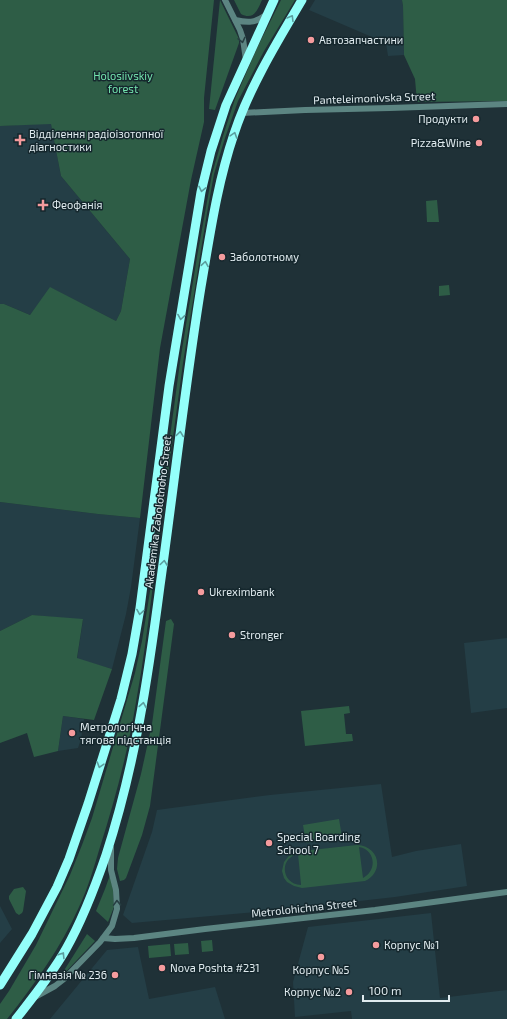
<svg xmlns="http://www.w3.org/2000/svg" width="507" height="1019" font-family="'Exo 2',sans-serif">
<rect width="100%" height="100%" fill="#1f3137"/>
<path fill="#243e46" d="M315,0H402L403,6L404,55L388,56L386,43L309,10Z
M51,123L61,176L130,259L121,311L116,321L51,288L30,315L4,304H0V126Z
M0,502L98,514L140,518L131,587L126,614L112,669L77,659L83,620L32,615L0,631Z
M507,638V708L471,713L464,643Z
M63,716L84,719L81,739L78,748L58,751Z
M381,784L392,857L416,851L461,844L467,886L395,897L280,910L132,923L123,915L152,832L157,810L270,795Z
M0,906L12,929L0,943Z
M431,913L440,998L507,990V1019H352L351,1011L295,1017L293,982L308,927Z
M138,947L149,999L215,987L225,1019H50L107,950Z"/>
<path fill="#2e5d46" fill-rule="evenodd" d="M0,0H214L204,98V122L191,180L160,348L140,518L98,514L0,502V304H4L30,315L50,287L116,321L121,311L130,259L61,176L51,124L0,126Z
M220,0L239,39V43L215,110L209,109Z
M234,0H262C258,9 254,21 241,14Z
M281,0H295L264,51L238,101L225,138L214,174L207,213L183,363L155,571L153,579H151L180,362L197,257L212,174L223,136L235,99L257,48Z
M402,0H507V101L417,102L415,79L404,55L403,6Z
M437,200L439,222H427L426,201Z
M449,285L450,295L439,296V286Z
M151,585H153C148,624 143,664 136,702C128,751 115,800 100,847C94,867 88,888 79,907C61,947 35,984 7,1019H0V1004L9,991L36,945L52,912L70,875L82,845L92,818L135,673L142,641Z
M32,615L83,619L77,658L112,669L94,720L63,716L58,751L34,757L27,733L0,743V631Z
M171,619L174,624L150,806L142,835L126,878L124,880L120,881L117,869L118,858L141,774L152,724L166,621Z
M349,706L350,713L344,714L346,734H352L353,741L305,746L301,711Z
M339,819L342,837L306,843L303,825Z
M357,845C379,846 385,871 365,881L302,888L294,886L287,882L284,878L282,871L284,862L288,857L293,852ZM359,847C376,850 377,871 363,878ZM298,854L301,884V885C281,884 279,858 298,854Z
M110,875L113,890L114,907L108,922L96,911L105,889Z
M23,887L26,891L23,911L22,913L19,915L16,913L9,899V896L14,889Z
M87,934L95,941L58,980Z
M212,940L213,951L202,952L201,941Z
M188,943L189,954L175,955L174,944Z
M170,944L171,956L149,958L148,946Z"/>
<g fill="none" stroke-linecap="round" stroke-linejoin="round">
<path stroke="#5c8582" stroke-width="6" d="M225,0L240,30L243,39L246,60
M235,20C248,23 255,23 266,15
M242,113L305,110L390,108L507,104
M103,938L115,939L134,938L205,929L375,910L507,892
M33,998L55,986L64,979L100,942L112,926L117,909L116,890L111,870V848"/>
<path stroke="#94fffa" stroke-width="9" d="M0,985L32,934L57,887L69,859L88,804L121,699L132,654L140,608L169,386L201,192L211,151L226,105L274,0
M16,1019C34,996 52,974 66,949C83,919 95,887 106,855C135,766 148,678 160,586C174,486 185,386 201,287C210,235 217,184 234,134C249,88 277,42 302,0"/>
</g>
<defs><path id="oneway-chevron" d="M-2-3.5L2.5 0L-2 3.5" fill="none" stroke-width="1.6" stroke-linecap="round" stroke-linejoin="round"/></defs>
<g stroke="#5b9e9e">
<use href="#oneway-chevron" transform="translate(291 18) rotate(-59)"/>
<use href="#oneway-chevron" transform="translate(234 135) rotate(-72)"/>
<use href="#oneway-chevron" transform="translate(202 189) rotate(102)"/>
<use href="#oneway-chevron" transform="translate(205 264) rotate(-81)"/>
<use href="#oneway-chevron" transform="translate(181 317) rotate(99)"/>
<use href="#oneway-chevron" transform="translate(180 434) rotate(-82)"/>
<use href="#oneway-chevron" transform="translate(164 563) rotate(-82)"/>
<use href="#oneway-chevron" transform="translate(140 612) rotate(99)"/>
<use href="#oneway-chevron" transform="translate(143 705) rotate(-80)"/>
<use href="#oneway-chevron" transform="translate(100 765) rotate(107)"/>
<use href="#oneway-chevron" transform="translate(62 955) rotate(-58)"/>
</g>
<g stroke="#273e42">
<use href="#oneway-chevron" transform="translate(242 40) rotate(77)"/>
<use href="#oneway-chevron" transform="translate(117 903) rotate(-92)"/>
</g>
<g fill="#f59b9d" stroke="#15272d" stroke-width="1.5">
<circle cx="311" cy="40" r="4"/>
<circle cx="476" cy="119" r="4"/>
<path d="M18 134h4v4h4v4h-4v4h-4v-4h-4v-4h4z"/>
<circle cx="479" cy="143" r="4"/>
<path d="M41 199h4v4h4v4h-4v4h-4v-4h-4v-4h4z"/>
<circle cx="222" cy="257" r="4"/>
<circle cx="201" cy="592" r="4"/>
<circle cx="232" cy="635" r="4"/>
<circle cx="72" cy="733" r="4"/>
<circle cx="269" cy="843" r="4"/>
<circle cx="376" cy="945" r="4"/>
<circle cx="321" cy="957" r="4"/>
<circle cx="162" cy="968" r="4"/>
<circle cx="115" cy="975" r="4"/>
<circle cx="349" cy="992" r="4"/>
</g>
<g text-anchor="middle" stroke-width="3" stroke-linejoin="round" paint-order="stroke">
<g font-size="11" fill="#e0ebef" stroke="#15272d" text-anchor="start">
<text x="319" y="44">Автозапчастини</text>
<text x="468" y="123" text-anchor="end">Продукти</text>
<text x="29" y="138">Відділення радіоізотопної<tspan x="29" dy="13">діагностики</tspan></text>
<text x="471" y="147" text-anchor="end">Pizza&amp;Wine</text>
<text x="52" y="209">Феофанія</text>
<text x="230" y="261">Заболотному</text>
<text x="209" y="596">Ukreximbank</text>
<text x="240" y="639">Stronger</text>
<text x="80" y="731">Метрологічна<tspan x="80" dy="13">тягова підстанція</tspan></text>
<text x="277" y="841">Special Boarding<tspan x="277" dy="13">School 7</tspan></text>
<text x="384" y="949">Корпус №1</text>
<text x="170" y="972">Nova Poshta #231</text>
<text x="321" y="974" text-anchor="middle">Корпус №5</text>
<text x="107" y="979" text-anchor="end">Гімназія № 236</text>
<text x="341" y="996" text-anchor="end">Корпус №2</text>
</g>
<g font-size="11" fill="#74e4ae" stroke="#15272d">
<text x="123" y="80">Holosiivskiy<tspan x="123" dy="13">forest</tspan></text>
</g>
<g font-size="11" fill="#e0ebef" stroke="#15272d">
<text transform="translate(374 98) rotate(-2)" y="4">Panteleimonivska Street</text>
<text transform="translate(158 512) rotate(-83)" y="4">Akademika Zabolotnoho Street</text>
<text transform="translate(304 908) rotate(-6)" y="4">Metrolohichna Street</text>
</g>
</g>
<path d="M363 995v6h86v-6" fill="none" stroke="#e0ebef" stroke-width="2"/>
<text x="369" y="995" font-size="12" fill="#e0ebef" stroke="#15272d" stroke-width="3" paint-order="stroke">100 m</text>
</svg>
